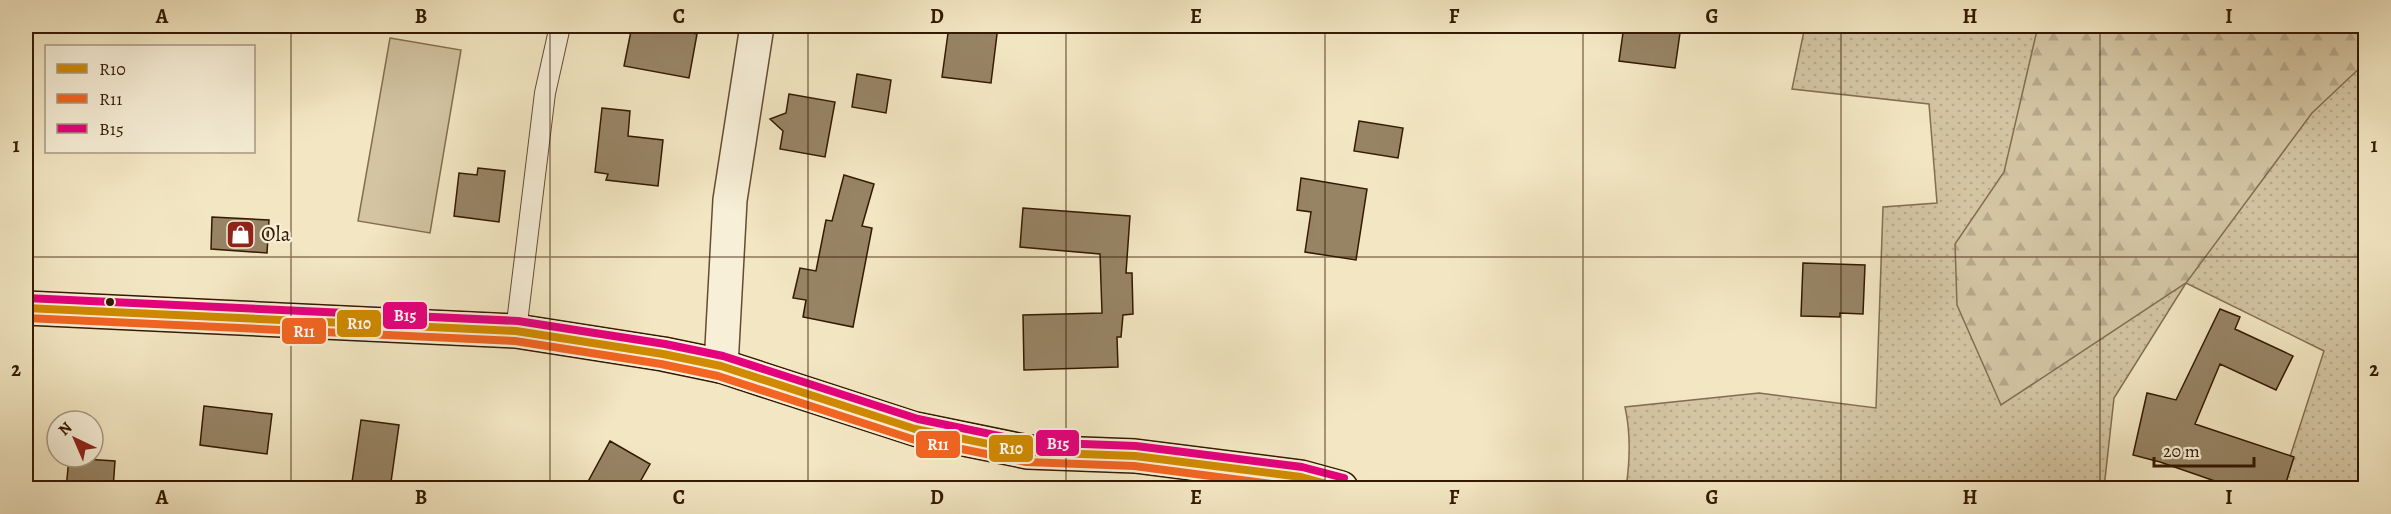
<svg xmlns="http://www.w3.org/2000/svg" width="2391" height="514" font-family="Alegreya,serif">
<defs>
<pattern id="grass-dots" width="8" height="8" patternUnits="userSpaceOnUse" patternTransform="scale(1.5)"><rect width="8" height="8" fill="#d3c4a2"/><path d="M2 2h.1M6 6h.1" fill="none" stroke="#b6a88a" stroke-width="1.8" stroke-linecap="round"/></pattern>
<pattern id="forest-firs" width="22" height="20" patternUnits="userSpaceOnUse" patternTransform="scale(1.5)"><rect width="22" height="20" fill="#d3c4a2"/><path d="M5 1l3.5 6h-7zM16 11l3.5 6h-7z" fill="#b6a88a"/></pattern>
</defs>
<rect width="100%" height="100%" fill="#f3e7c3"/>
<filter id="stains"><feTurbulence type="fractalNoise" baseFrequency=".00333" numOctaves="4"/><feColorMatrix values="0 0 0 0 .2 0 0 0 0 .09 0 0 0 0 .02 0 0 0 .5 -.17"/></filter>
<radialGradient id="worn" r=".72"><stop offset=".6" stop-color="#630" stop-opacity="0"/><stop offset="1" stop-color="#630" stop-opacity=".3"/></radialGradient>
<path fill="url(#grass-dots)" stroke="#846e51" stroke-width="1.5" d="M1805,26H2365V488H2280L2324,351L2186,283L2114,398L2104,488H1626C1630,461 1631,434 1625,407L1759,393L1876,408L1883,207L1937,203L1929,104L1792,89Z"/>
<path fill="url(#forest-firs)" stroke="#846e51" stroke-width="1.5" d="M2038,26H2365V63L2312,113L2186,283L2001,405L1957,305L1955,244L2004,172Z"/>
<path fill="#d3c4a2" stroke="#846e51" stroke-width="1.5" d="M390,38L461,50L430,233L358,221Z"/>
<path fill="#978465" stroke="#341900" stroke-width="1.5" d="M632,26H656L697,34L689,78L624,66Z
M949,26H998L991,83L942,77Z
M1624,26H1681L1675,68L1619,61Z
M857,74L891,80L886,113L852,107Z
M789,94L835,102L825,157L780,149L783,131L770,119L786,113Z
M602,108L630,111L628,136L663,140L658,186L606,180L608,174L595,172Z
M1359,121L1403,128L1398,158L1354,151Z
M478,168L505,171L499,222L454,216L459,173L477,175Z
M844,175L874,184L862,226L872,228L853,327L803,317L806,300L793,298L800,268L816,271L826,220L832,221Z
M1301,178L1367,189L1356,260L1305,252L1311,212L1297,210Z
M1023,208L1130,216L1126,273H1132L1133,314L1123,315L1121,337H1117L1118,367L1024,370L1023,315L1102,313L1100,254L1020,247Z
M212,217L269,220L267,253L211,249Z
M1803,263L1865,265L1863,314L1840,313V317L1801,316Z
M2220,309L2240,317L2235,329L2293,356L2276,390L2220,364L2195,424L2294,457L2284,489H2238L2160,462L2133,455L2147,393L2176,400Z
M204,406L272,414L267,454L200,445Z
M361,420L399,425L390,489H351Z
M610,441L650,464L636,489H584Z
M69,458L115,461L113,489H66Z"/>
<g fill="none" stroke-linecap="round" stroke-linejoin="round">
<defs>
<path id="lane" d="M516,331L545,93L560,26"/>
<path id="street" d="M721,366L730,200L757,26"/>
<path id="secondary" d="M26,308L516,331L663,354L721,366L915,429L1028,452L1135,456L1301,477L1341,488"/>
</defs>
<use href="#lane" stroke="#644c31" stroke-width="22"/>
<use href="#street" stroke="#644c31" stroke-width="36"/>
<use href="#secondary" stroke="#341900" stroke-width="36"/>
<use href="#lane" stroke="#f7efd8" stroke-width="20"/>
<use href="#street" stroke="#f7efd8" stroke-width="33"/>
<use href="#secondary" stroke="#f7efd8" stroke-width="33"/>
<defs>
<path id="bus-1" d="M26,308L516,331L663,354L721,366L915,429L1028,452L1135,456L1301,477L1341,488"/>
<path id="bus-2" d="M26,318L515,341L661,364L718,376L912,439L1026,462L1134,466L1303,488"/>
<path id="bus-3" d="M26,298L518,321L665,344L723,356L918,419L1029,442L1136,446L1302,467L1344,478"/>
</defs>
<use href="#bus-1" stroke="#f7efd8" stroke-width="12"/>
<use href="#bus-2" stroke="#f7efd8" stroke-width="12"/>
<use href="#bus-3" stroke="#f7efd8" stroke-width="12"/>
<use href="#bus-1" stroke="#d08a00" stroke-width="8"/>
<use href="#bus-2" stroke="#f26522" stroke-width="8"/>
<use href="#bus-3" stroke="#e5007d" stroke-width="8"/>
</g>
<path fill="none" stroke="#341900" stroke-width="1.5" stroke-opacity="0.55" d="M291,26V488M550,26V488M808,26V488M1066,26V488M1325,26V488M1583,26V488M1841,26V488M2100,26V488M26,257H2366"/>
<defs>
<symbol id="shop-square" viewBox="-11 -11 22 22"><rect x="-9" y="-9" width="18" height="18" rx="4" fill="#8f2418" stroke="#f7efd8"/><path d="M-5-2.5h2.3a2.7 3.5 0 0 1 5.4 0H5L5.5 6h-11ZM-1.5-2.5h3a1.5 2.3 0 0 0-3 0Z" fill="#fff"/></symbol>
</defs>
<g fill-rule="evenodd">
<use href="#shop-square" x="224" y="218" width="33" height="33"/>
</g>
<circle fill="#341900" stroke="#f7efd8" stroke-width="2" cx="110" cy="302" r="5"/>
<g text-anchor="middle" stroke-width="4.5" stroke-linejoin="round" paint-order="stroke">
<g font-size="21" fill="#341900" stroke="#f7efd8" text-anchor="start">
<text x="261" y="241">Ola</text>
</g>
</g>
<g stroke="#f7efd8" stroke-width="2">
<rect x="382" y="301" width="46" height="29" rx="6" fill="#e5007d"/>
<rect x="336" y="309" width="46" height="29" rx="6" fill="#d08a00"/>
<rect x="281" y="317" width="46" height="28" rx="6" fill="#f26522"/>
<rect x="1035" y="429" width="45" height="28" rx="6" fill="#e5007d"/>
<rect x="915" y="430" width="46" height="29" rx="6" fill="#f26522"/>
<rect x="988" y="434" width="46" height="29" rx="6" fill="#d08a00"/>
</g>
<g font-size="16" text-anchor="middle" font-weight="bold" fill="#fff">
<text x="405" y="321">B15</text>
<text x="359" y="329">R10</text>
<text x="304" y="337">R11</text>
<text x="1058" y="449">B15</text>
<text x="938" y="450">R11</text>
<text x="1011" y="454">R10</text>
</g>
<rect width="2391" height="514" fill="none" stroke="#f3e7c3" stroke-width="66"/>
<rect x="45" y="45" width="210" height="108" fill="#f7efd8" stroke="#a99982" stroke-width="1.5"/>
<rect x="57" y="64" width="30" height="9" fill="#d08a00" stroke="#a99982" stroke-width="1.5"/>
<text x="99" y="75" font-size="18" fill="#341900">R10</text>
<rect x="57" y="94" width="30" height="9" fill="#f26522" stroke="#a99982" stroke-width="1.5"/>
<text x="99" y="105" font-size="18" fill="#341900">R11</text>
<rect x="57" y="124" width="30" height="9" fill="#e5007d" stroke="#a99982" stroke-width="1.5"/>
<text x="99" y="135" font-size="18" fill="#341900">B15</text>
<g transform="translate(75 439) rotate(316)"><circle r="28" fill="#f7efd8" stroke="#a99982" stroke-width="1.5"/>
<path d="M0-4.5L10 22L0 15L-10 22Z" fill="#8f2418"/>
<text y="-9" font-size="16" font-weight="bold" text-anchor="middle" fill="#341900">N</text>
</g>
<path d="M2154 457v9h100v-9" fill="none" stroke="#341900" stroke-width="3"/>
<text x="2163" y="457" font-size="18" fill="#341900" stroke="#f7efd8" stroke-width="4.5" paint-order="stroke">20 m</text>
<rect x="33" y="33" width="2325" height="448" fill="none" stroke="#341900" stroke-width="2"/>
<g font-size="20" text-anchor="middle" font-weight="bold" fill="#341900">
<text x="162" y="23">A</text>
<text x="421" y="23">B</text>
<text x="679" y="23">C</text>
<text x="937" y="23">D</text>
<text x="1196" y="23">E</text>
<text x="1454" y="23">F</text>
<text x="1712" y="23">G</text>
<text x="1970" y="23">H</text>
<text x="2229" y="23">I</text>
<text x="16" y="152">1</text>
<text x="2374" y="152">1</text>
<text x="16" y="376">2</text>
<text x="2374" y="376">2</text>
<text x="162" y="504">A</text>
<text x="421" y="504">B</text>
<text x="679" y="504">C</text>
<text x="937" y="504">D</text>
<text x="1196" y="504">E</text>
<text x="1454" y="504">F</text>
<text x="1712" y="504">G</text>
<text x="1970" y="504">H</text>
<text x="2229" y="504">I</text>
</g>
<rect width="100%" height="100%" filter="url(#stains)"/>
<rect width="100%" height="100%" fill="url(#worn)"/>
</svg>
